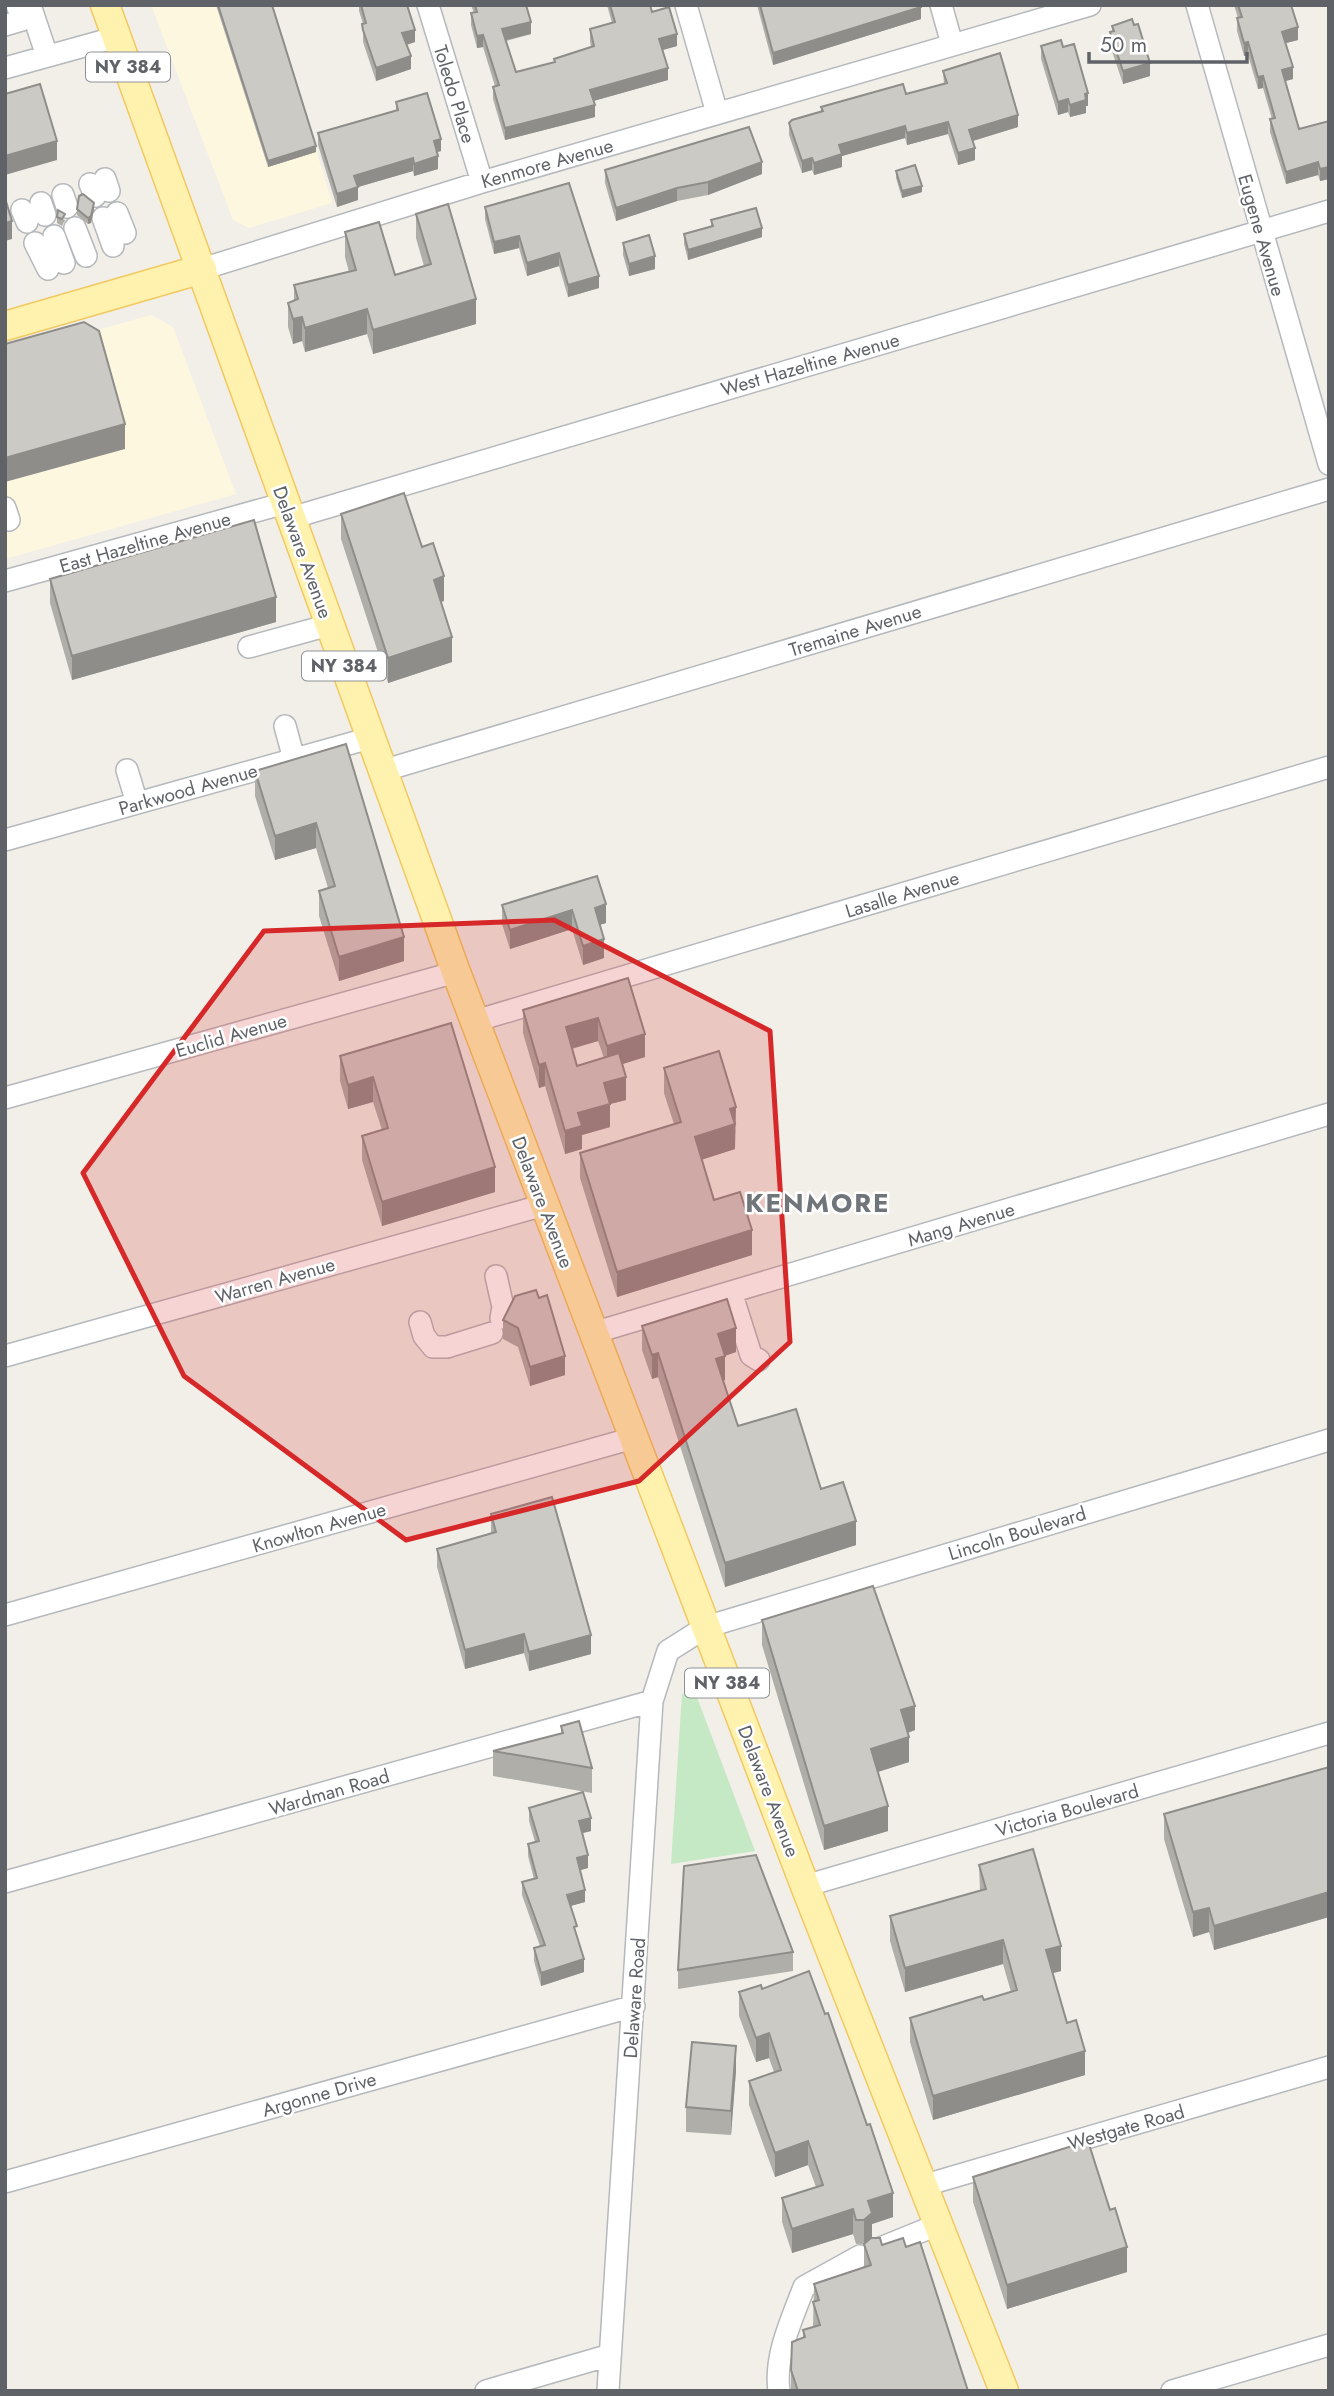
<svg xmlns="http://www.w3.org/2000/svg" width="1334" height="2396" font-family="Jost,sans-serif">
<rect width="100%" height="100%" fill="#f1efe8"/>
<path fill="#fef7e0" d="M151,5H273L332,203L249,228L233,220Z
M151,315L173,327L236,494L5,559V356Z"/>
<path fill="#c5e8c5" d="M695,1692L755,1851L671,1864L682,1694Z"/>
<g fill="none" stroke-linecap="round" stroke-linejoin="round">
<defs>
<path id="minor" d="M30,5L47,56
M428,5L482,182
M686,5L717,113
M941,5L952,44
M1197,5L1329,464
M5,25L22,20L17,5
M5,68L117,37
M105,179L109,191
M90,184L95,196
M63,195L67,207
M41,203L45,215
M22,210L27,222
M117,213L125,233
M103,218L113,246
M75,228L86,256
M54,236L64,263
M35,243L48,269
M202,269L482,182L1090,5
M5,508L9,520
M291,518L1329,211
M5,581L285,503
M249,647L329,625
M285,726L294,759
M127,770L137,803
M382,771L1329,489
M5,840L370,738
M475,1021L1329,767
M5,1098L456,972
M496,1276L503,1307L501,1318
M731,1292L751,1355L759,1360
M420,1322L424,1336L433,1347H447L492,1333
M593,1333L1329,1114
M5,1356L544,1205
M5,1615L633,1438
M5,1882L652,1701
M805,1886L1329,1733
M5,2182L634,2006
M922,2186L1329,2067
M878,2249L937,2225
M486,2391L610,2355
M608,2391L652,1701L668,1651L706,1627L1329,1440
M779,2391C774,2356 792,2319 804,2287L860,2256
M1172,2391L1329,2345"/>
<path id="major" d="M105,5L456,972L805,1886L1004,2391
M5,326L202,269"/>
</defs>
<use href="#minor" stroke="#b5b8bc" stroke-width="24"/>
<use href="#major" stroke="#f2c960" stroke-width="31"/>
<use href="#minor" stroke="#fff" stroke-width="21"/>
<use href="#major" stroke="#fff2af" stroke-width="28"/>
</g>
<path fill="#afaea9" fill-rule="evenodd" d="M216,5H278L273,7L316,152L268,167Z
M359,5H407L415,42L407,45L411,69L376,81L363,42V24L359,11Z
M471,5H526L531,34L506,41L516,72L554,62V59L591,47L590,41V29L612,23L607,5H650L652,12L677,46L663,50L668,80L593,101L595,117L505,140L493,99V87L495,86L483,47L477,48L471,25V13H474Z
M757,5H921V19L773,65Z
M1234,5H1278L1298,40L1286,43L1293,79L1285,81L1299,129L1329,121V179L1320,181L1318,175L1286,184L1270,132V119H1272L1263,88L1258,89L1248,55L1244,56L1237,31V18H1238Z
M1134,25L1150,76L1123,84L1110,45V32L1112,31V26Z
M1041,46L1063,47L1088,106H1086V113L1070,117L1068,112L1058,115L1041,59Z
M943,71L1018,127L973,141L975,160L958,165L948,134L907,145L905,138L842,156V167L814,175L812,170L802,173L789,135V123L821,111V107L906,94L944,84Z
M396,102L441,151L437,152L438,169L414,176L413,171L358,187V200L337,207L318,145V133L396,110Z
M605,170L762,174L708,195L677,201L616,221L605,183Z
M896,171L922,192L902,198L896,178Z
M569,183L599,288L568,297L559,266L527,276L519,248L494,254L485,219V207Z
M77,209H94L91,223L88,224L77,215Z
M416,214L476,324L373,354L367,334L305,352L302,341L293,344L288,327V303L294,301V285L349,272L345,257V232L395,275L424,266L416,238Z
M57,217L65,220L62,226L57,223Z
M711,220L762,237L688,260L684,244V234L711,226Z
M623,243L655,269L629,276L623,255Z
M341,514L422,547L444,601L441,602L452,662L388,683L341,539Z
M50,579L276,622L72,680L50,603Z
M346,744L404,961L339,981L319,916V891L328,888L316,848L275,860L255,796V771Z
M597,876L606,923L600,925L604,958L583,965L572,929L510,949L502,924V905Z
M628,978L645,1057L622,1064L626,1100L610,1104V1127L582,1135V1149L565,1154L545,1086L539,1088L523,1033V1010ZM598,1041L604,1058L577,1066L572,1049Z
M451,1023L495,1192L382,1226L362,1160V1136L382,1130L373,1102L348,1109L340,1081V1056Z
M664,1068L736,1132H735V1149L702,1159L714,1200L752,1255L617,1297L580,1178V1153L674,1124L664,1093Z
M515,1296L565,1375L530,1386L518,1347L503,1339V1320Z
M642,1326L736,1352L725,1356V1380L723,1381L738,1426L821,1489L856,1545L725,1587L658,1377L652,1379L642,1350Z
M491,1514L591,1654L529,1671L524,1653L465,1669L437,1567V1549L491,1533Z
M762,1620L915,1730L908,1733L909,1762L878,1772L888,1831L824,1850L762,1645Z
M561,1726L592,1768V1793L493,1776V1751L561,1733Z
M1329,1767V1917L1214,1950L1209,1932L1193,1937L1164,1839V1814Z
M529,1808L591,1831L582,1833L588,1868L580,1870L585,1902L570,1906L584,1972L541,1986L534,1961V1948L540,1946L522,1895V1882L534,1879L528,1856V1844L535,1842L529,1821Z
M979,1865L1061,1971L1052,1973L1067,2023L1085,2075L933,2120L910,2042V2018L984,2000L1011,1992L1003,1964L905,1992L890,1941V1916L980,1891Z
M793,1952V1971L678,1989V1970Z
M762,1989L893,2217L872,2224L864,2244H856L853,2234L792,2253L782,2222V2198L816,2187L808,2165L775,2177L749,2105V2081L774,2072L769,2058L756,2062L739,2016V1992Z
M736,2070L731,2135L686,2132V2107Z
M973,2177L1127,2272L1007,2309L973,2202Z
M864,2244L906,2247L968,2391H791V2370L803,2338V2330L813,2327L814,2284L864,2268Z"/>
<path fill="#8f8d8a" d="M921,7V19L773,65V53Z
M531,22V34L502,41V29Z
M1298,27V40L1282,44V32Z
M415,30V42L402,46V33Z
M677,34V46L659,51V39Z
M483,35V47L477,48V36Z
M1248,42V55L1244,56V43Z
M411,56V69L376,81V68Z
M1150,63V76L1123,84V71Z
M1293,67V79L1282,82V70Z
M668,68V80L590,102V90Z
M1263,76V88L1258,89V77Z
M1088,93V106H1086V113L1070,117V105L1085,94Z
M1068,99V112L1058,115V102Z
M595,105V117L505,140V128Z
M1018,115V127L969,142V130Z
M948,122V134L907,145V133Z
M905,126V138L842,156V167L814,175V163L839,145Z
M441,139V151L434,153V141Z
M57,141V160L5,175V156Z
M316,146V152L268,167V161Z
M975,148V160L958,165V153Z
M438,156V169L414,176V164Z
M413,158V171L358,187V200L337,207V194L354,176Z
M812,158V170L802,173V161Z
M762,162V174L708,195V182Z
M1318,162V175L1286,184V172Z
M1329,167V179L1320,181V169Z
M922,186V192L902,198V191Z
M677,188V201L616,221V208Z
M94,203V209L91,223L88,224V218Z
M12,221V239L5,241V223Z
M762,228V237L688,260V250Z
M519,236V248L494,254V242Z
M559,253V266L527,276V263Z
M655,256V269L629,276V264Z
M599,276V288L568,297V285Z
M476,299V324L373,354V330Z
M367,309V334L305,352V328Z
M302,317V341L293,344V319Z
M125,424V449L5,482V458Z
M444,576V601L434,604V580Z
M276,597V622L72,680V656Z
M452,637V662L388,683V658Z
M316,823V848L275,860V836Z
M606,904V923L595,926V908Z
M572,910V929L510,949V930Z
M404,937V961L339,981V957Z
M604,939V958L583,965V946Z
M598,1018V1041L566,1050V1027Z
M645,1034V1057L607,1069V1046Z
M545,1063V1086L539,1088V1065Z
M373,1077V1102L348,1109V1085Z
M626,1077V1100L610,1104V1127L582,1135V1149L565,1154V1131L578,1113L604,1083Z
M736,1107L735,1149L695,1162V1137L730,1109Z
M495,1167V1192L382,1226V1202Z
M752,1230V1255L617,1297V1272Z
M736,1328V1352L718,1358V1334Z
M658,1353V1377L652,1379V1355Z
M565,1356V1375L530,1386V1367Z
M725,1356V1380L716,1383V1359Z
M856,1521V1545L725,1587V1563Z
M524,1634V1653L465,1669V1650Z
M591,1635V1654L529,1671V1652Z
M915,1706V1730L901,1735V1710Z
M909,1737V1762L871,1774V1749Z
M888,1806V1831L824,1850V1826Z
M591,1818V1831L579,1834V1821Z
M588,1855V1868L577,1871V1858Z
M585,1890V1902L567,1907V1895Z
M1329,1892V1917L1214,1950V1926Z
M1209,1908V1932L1193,1937V1912Z
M1003,1940V1964L905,1992V1968Z
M1061,1946V1971L1046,1975V1950Z
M584,1959V1972L541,1986V1973Z
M769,2033V2058L756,2062V2038Z
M736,2046V2070L731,2135V2111Z
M1085,2051V2075L933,2120V2096Z
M808,2141V2165L775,2177V2153Z
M893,2193V2217L872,2224V2237L864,2244V2220L868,2201Z
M853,2209V2234L792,2253V2229Z
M1127,2247V2272L1007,2309V2285Z"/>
<path fill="#cccac5" stroke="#8f8d8a" stroke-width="2" d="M218,5H272L316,146L268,161Z
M361,5H407L415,30L402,33L411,56L376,68L363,30L362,24L366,23Z
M475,5H526L531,22L502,29L516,72L555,62L554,59L594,46L590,29L615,22L610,5H650L652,12L669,7L677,34L659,39L668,68L590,90L595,105L505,128L493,87L499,85L483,35L477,36L471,13L477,12Z
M760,5H921V7L773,53Z
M1238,5H1291L1298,27L1282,32L1293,67L1282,70L1299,129L1329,121V167L1320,169L1318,162L1286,172L1270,119L1275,118L1263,76L1258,77L1248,42L1244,43L1237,18L1242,17Z
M1132,19L1134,25L1138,24L1150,63L1123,71L1110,32L1114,31L1112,26Z
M1061,40L1063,47L1074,44L1088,93L1085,94L1086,100L1070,105L1068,99L1058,102L1041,46Z
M1000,53L1018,115L969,130L975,148L958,153L948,122L907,133L905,126L839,145L842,154L814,163L812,158L802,161L789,123L792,120L823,111L821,107L903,84L906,94L947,83L943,71Z
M40,84L57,141L5,156V94Z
M427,93L441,139L434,141L438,156L414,164L413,158L354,176L358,187L337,194L318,133L398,110L396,102Z
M749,127L762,162L708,182L677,188L616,208L605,170Z
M915,165L922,186L902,191L896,171Z
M569,183L599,276L568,285L559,253L527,263L519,236L494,242L485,207Z
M83,194L94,203L91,216L88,218L77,209L79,196Z
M5,198L12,221L5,223Z
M448,204L476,299L373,330L367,309L305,328L302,317L293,319L288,303L298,299L294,285L356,270L345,232L379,222L395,275L431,264L416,214Z
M756,208L762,228L688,250L684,234L713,226L711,220Z
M58,210L65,214L62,219L57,217Z
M649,235L655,256L629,264L623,243Z
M84,322L99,331L125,424L5,458V344Z
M404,493L422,547L433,543L444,576L434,580L452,637L388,658L341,514Z
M254,520L276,597L72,656L50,579Z
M346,744L404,937L339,957L319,891L335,886L316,823L275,836L255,771Z
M597,876L606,904L595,908L604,939L583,946L572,910L510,930L502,905Z
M628,978L645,1034L607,1046L598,1018L566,1027L577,1066L619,1053L626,1077L604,1083L610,1104L578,1113L582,1126L565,1131L545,1063L539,1065L523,1010Z
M451,1023L495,1167L382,1202L362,1136L388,1128L373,1077L348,1085L340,1056Z
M719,1051L736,1107L730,1109L735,1124L695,1137L714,1200L740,1192L752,1230L617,1272L580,1153L681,1122L664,1068Z
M536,1290L539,1298L547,1295L565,1356L530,1367L518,1328L503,1320L515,1296Z
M727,1299L736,1328L718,1334L725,1356L716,1359L738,1426L796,1409L821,1489L843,1482L856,1521L725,1563L658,1353L652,1355L642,1326Z
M552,1497L591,1635L529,1652L524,1634L465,1650L437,1549L496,1532L491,1514Z
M873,1586L915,1706L901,1710L909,1737L871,1749L888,1806L824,1826L762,1620Z
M579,1721L592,1768L493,1751L563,1733L561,1726Z
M1329,1767V1892L1214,1926L1209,1908L1193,1912L1164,1814Z
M583,1792L591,1818L579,1821L588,1855L577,1858L585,1890L567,1895L577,1926L574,1927L584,1959L541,1973L534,1948L545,1945L522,1882L537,1878L528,1844L539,1841L529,1808Z
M1033,1849L1061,1946L1046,1950L1067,2023L1076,2020L1085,2051L933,2096L910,2018L982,1996L984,2000L1017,1990L1003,1940L905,1968L890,1916L986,1889L979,1865Z
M756,1855L793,1952L678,1970L684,1866Z
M809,1971L825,2014L828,2013L867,2125L870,2124L893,2193L868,2201L872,2213L864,2220H856L853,2209L792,2229L782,2198L823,2185L808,2141L775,2153L749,2081L781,2070L769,2033L756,2038L739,1992L761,1985L762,1989Z
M692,2042L736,2046L731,2111L686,2107Z
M1088,2141L1110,2210L1115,2208L1127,2247L1007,2285L973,2177Z
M871,2238H880L882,2245L903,2238L906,2247L920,2242L968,2391H798L791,2370L792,2342L805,2337L803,2330L820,2325L813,2302L819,2300L814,2284L871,2265L864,2244Z"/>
<path fill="#d62828" fill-opacity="0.2" stroke="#d62828" stroke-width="5" stroke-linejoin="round" d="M554,920L770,1031L790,1342L639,1481L406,1540L184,1376L83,1173L264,931Z"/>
<g text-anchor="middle" stroke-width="5" stroke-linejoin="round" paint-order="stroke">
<g fill="#fff" stroke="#8f9295" stroke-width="2">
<rect x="86" y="52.5" width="84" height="29" rx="5"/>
<rect x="302" y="651.5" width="84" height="29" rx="5"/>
<rect x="685" y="1668.5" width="84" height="29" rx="5"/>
</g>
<g font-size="18" font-weight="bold" fill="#5f6368">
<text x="128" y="73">NY 384</text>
<text x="344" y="672">NY 384</text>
<text x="727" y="1689">NY 384</text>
</g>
<g font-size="19" fill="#5f6368" stroke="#fff">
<text transform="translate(455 94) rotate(73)" y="7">Toledo Place</text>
<text transform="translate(547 163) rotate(-16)" y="7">Kenmore Avenue</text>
<text transform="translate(1262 235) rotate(74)" y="7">Eugene Avenue</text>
<text transform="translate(810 364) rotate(-16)" y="7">West Hazeltine Avenue</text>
<text transform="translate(145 542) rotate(-16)" y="7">East Hazeltine Avenue</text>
<text transform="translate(303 552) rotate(70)" y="7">Delaware Avenue</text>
<text transform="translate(855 630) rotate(-17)" y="7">Tremaine Avenue</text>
<text transform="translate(188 789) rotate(-16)" y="7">Parkwood Avenue</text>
<text transform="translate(902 894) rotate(-17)" y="7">Lasalle Avenue</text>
<text transform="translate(231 1035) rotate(-16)" y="7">Euclid Avenue</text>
<text transform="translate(543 1202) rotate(69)" y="7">Delaware Avenue</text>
<text transform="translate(961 1224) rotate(-17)" y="7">Mang Avenue</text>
<text transform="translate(275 1280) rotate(-16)" y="7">Warren Avenue</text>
<text transform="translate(319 1527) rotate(-16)" y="7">Knowlton Avenue</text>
<text transform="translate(1017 1533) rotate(-17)" y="7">Lincoln Boulevard</text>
<text transform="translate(769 1791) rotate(69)" y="7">Delaware Avenue</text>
<text transform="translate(329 1792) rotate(-16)" y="7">Wardman Road</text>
<text transform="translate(1067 1810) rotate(-16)" y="7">Victoria Boulevard</text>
<text transform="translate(634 1998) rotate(-86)" y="7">Delaware Road</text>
<text transform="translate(319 2094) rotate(-16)" y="7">Argonne Drive</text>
<text transform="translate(1126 2127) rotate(-16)" y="7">Westgate Road</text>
</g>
<g font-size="26" font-weight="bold" letter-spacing="2" fill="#70757a" stroke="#fff">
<text x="818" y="1212">KENMORE</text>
</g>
</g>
<rect width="1334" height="2396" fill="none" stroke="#5f6368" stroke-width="14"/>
<path d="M1089 52v10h158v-10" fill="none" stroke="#5f6368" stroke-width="3.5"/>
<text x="1100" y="52" font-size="21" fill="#5f6368" stroke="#ffffff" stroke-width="5" paint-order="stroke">50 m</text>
</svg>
